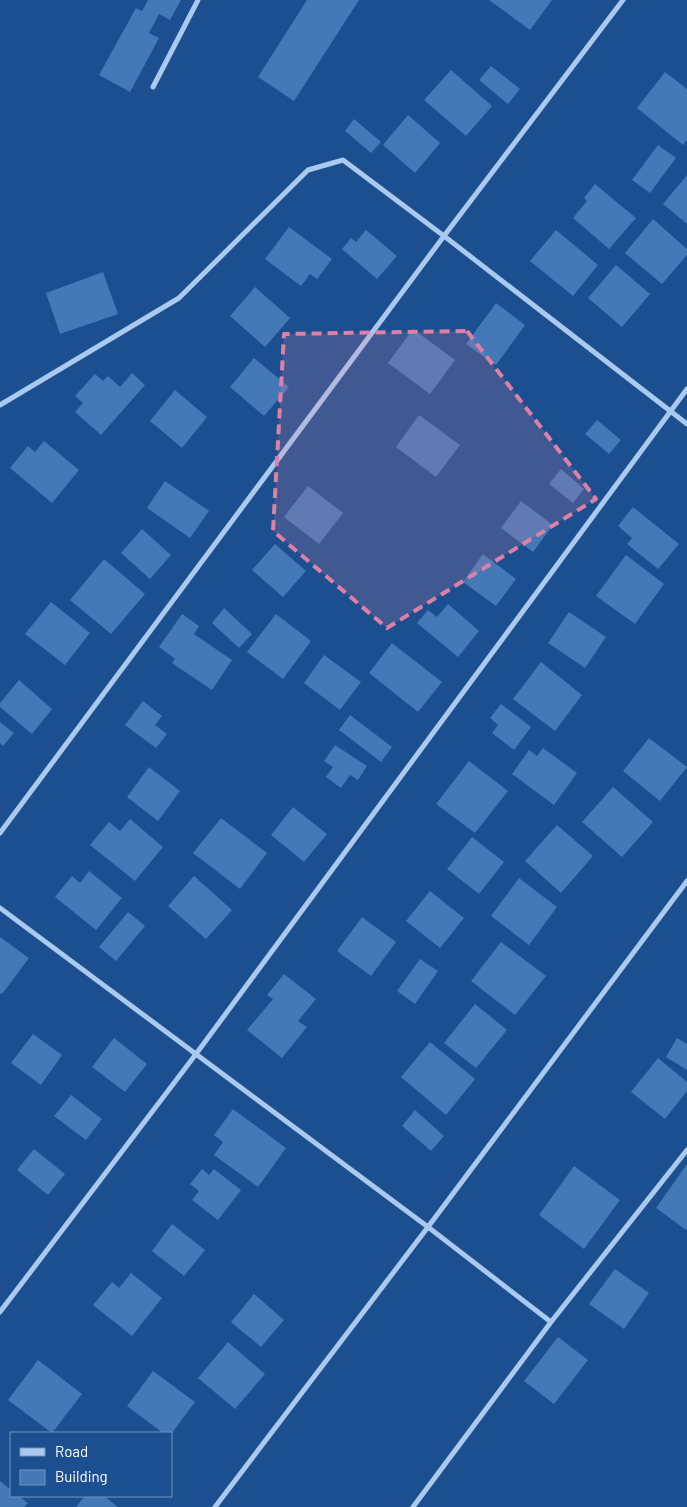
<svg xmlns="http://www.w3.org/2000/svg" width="687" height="1507" font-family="Barlow,sans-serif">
<rect width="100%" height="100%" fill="#1b4f8f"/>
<path fill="#4478b7" d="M148,0H181L170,20L159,14L149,33L159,38L130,92L99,75L136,8L142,11Z
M307,0H359L294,101L258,77Z
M489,0H552L530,30Z
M491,66L520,89L508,104L479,80Z
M451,70L492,106L466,136L424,100Z
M665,72L687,89V140L683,145L637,108Z
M408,115L440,143L415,173L383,145Z
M354,119L381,142L371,153L345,131Z
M658,145L676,158L650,193L632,180Z
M687,175V224L663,204Z
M595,184L636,218L609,249L573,218L587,201L584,198Z
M653,219L687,249V255L662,284L625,253Z
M289,227L332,259L317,279L310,274L301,286L265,259Z
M366,230L397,256L377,279L342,249L351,238L356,242Z
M556,230L598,265L573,296L530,261Z
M616,265L650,294L622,327L588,298Z
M103,272L118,314L60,334L46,293Z
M255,287L290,318L265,347L230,316Z
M496,303L525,325L496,365L466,344Z
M413,329L455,360L430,394L388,363Z
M254,358L289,387L264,416L230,387Z
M132,373L145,385L101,435L75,412L83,403L75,396L95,374L103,381L108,376L120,387Z
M175,390L207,417L182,448L150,421Z
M419,415L460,445L436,477L396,447Z
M597,420L621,440L609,454L585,434Z
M44,441L79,470L52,503L10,468L28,446L35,452Z
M561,469L584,489L573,503L549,484Z
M165,481L209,511L190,538L147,508Z
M308,486L343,513L319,544L284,517Z
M521,501L553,525L533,552L501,528Z
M633,507L679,544L658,569L627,544L632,538L618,526Z
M142,529L171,555L150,579L121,553Z
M275,544L306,571L283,597L252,570Z
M483,554L516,579L496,606L463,582Z
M626,555L664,584L635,624L596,596Z
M104,559L145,594L111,634L70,600Z
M51,602L90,633L65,665L25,634Z
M448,604L479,631L458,657L417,623L428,610L437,617Z
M224,608L252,634L239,648L212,623Z
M569,612L606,637L585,668L548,643Z
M182,614L199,626L194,634L232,660L212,690L172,663L175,659L159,647Z
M276,614L311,641L283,679L247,652Z
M392,643L442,682L418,712L369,673Z
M324,655L361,682L340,710L304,683Z
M541,662L582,695L555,731L513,699Z
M19,680L52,709L32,734L0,707V703Z
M143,701L162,716L155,725L167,734L156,748L125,725Z
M501,704L531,727L514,750L492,733L498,725L490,718Z
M350,715L392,747L381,762L339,730Z
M0,722L14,733L3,746L0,743Z
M649,738L687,767L660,801L623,771Z
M335,745L367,766L358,780L350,775L341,788L326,777L333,767L324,761Z
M543,748L577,773L554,805L512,774L529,750L537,756Z
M469,761L508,791L475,833L436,804Z
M149,767L180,791L158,821L127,797Z
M613,787L653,822L622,857L582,822Z
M293,807L327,834L304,862L271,835Z
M221,818L267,853L240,889L193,853Z
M130,819L163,847L135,881L90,845L109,822L120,831Z
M557,825L593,856L561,893L525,861Z
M472,837L504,862L479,894L447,869Z
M89,871L122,898L96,930L55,897L72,876L80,883Z
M194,876L232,910L206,939L168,906Z
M519,878L557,907L529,945L491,916Z
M430,891L464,918L440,948L406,921Z
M128,912L145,926L116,961L99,947Z
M362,917L396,942L371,976L337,951Z
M0,937L29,958L2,994L0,993Z
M501,942L546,976L515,1015L471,981Z
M420,959L438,971L415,1004L397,991Z
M284,974L316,999L298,1021L307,1027L282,1058L247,1030L273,999L267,995Z
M475,1004L507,1030L476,1068L444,1043Z
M33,1034L62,1055L41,1085L11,1063Z
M114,1038L147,1064L125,1092L92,1067Z
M677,1038L687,1044V1070L666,1057Z
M430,1042L475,1079L446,1115L401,1077Z
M658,1058L687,1082V1091L665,1119L631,1092Z
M71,1095L102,1119L86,1140L54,1116Z
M233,1109L286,1148L258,1187L214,1155L223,1142L214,1135Z
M415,1110L444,1136L431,1151L402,1126Z
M34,1149L65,1174L48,1195L17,1170Z
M687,1164V1229L686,1230L656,1208Z
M574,1166L620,1200L584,1249L539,1215Z
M202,1169L209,1175L214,1169L241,1190L218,1220L192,1200L199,1191L190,1184Z
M172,1224L205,1250L184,1276L152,1251Z
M615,1269L649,1293L624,1329L589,1304Z
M131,1273L162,1298L132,1336L93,1305L112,1282L119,1288Z
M254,1294L284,1320L261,1347L231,1322Z
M558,1337L588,1360L554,1404L524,1381Z
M228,1342L265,1374L235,1409L198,1378Z
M38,1360L82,1394L52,1433L8,1400Z
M153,1371L195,1402L172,1433H163L127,1406Z
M0,1481L11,1490V1496H19L28,1503L24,1507H0Z
M85,1496H104L118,1507H76Z"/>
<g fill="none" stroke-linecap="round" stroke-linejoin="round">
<path stroke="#a9c9ee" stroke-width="5" d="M153,87L198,0
M0,405L179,298L308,170L343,160L444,236L623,0
M0,833L444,236L687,424
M0,908L428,1227L687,881
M0,1312L196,1054L687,389
M215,1507L428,1227L551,1322L687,1150
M413,1507L551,1322"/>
</g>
<path fill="#dd80a5" fill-opacity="0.2" stroke="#dd80a5" stroke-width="4" stroke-dasharray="10 6" stroke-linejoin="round" d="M467,331L596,499L387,628L273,531L284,334Z"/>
<rect x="10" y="1432" width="162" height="65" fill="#1b4f8f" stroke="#7695bc"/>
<rect x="20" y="1448" width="25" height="8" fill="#a9c9ee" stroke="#7695bc"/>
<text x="55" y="1457" font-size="15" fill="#ffffff">Road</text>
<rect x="20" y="1470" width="25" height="15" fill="#4478b7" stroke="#7695bc"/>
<text x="55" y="1482" font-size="15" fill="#ffffff">Building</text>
</svg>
